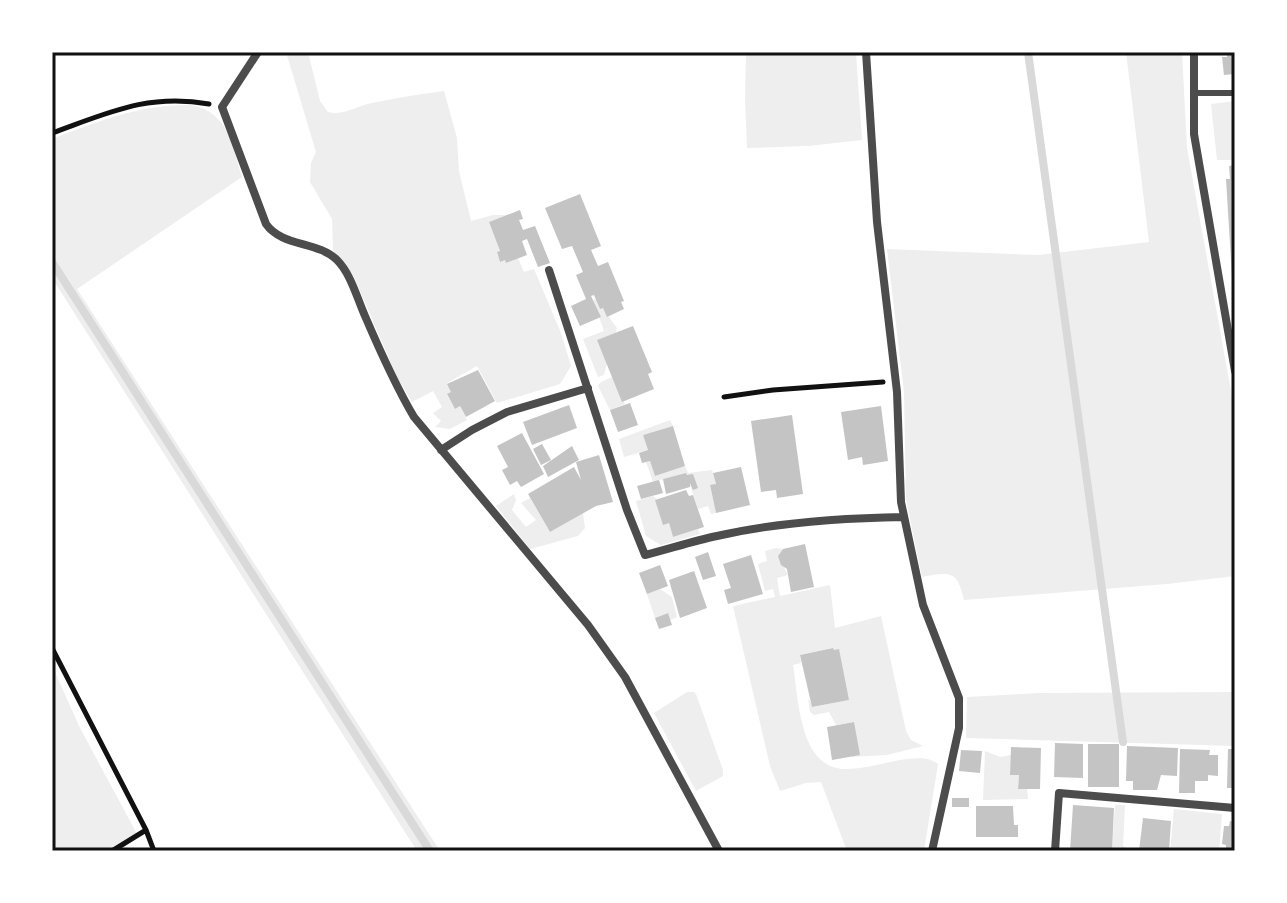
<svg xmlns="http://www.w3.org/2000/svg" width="1287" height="903" font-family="Helvetica,sans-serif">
<rect width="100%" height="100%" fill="#fff"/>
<path fill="#eee" d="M286,52H308L320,101L328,112C344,116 356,106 372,103C396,98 420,94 444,91L457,138L459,171L471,221L493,215H506L489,222L500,251L497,253L500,262L505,260L507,263L518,258L524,272L534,269L561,333L571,366L560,384L497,403L477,366L447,383L451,392L447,395L455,409L460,406L467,420L450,429L435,427L441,421L433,413L442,407L433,391L412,402L397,377L354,277L333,250L332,219L310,182L311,163L316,152Z
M746,52H856L862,140L808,146L747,148L745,99Z
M1126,52H1182L1187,148L1235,413V576L1167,584L964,600C957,570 951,572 922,577L906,500L904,392L887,249L1038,255L1149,242Z
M1235,101V160H1217L1211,104Z
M192,105C229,113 232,146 242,177L77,289L440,851H417L52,278V139C99,121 141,104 192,105Z
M596,299L617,328L616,333L597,340L607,363L604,375L598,377L583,339L604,331L593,300Z
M612,377L625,404L610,410L598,386L601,382Z
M670,420L673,426L643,435L648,450L624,457L619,439Z
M650,461L655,476L685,466L688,473L712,470L716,484L710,486L716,513L711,514L708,506L698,509L686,473L653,482L646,462Z
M514,494L516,500L512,510L526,527L536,520L521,503L530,498L550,532L583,513L585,528L578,536L530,549L496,506Z
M653,496L657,499L655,500L669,523L673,537L698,529L700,534L661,545L646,536L636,501Z
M776,548L783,549L778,556L788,575L777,578L780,596L830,585L835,628L881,616L906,731L911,740L923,746L887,755L851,757L854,722L836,725L829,712L814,715L810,712L808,698L813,707L849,700L832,648L800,655L801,663L793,665C799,701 799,770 847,769C867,769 888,761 908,759C918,758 929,757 938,764L924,851H847L821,782L806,783L780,791L770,766L733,606L775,597L773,589L765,591L758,564L767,561L765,551Z
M660,589L672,597L677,617L670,620L667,613L655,618L647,594Z
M55,672L79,726L137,834L108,851H52V684Z
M687,692H694L696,694L723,770V776L696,791L654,713Z
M1235,692V746L966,738L967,697L1039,693Z
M985,751L1000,757L1011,755L1010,775H1019L1018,788L1027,789L1028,799L983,800Z
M1115,805H1125L1123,846L1132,851H1112Z
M1174,809L1222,814L1219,851H1170Z"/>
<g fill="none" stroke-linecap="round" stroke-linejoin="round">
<path stroke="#d9d9d9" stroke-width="8" d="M1028,52L1123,742
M52,262L430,851"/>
</g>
<path fill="#c4c4c4" d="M1227,52H1235V74L1224,75L1222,57H1227Z
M1235,165V276H1232L1226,179H1230L1229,166Z
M580,194L601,246L591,250L598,266L608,262L624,301L621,302L624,309L607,317L603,308L600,309L594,295L591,296L601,317L580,326L571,306L586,299L576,275L583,272L572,246L562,249L545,208Z
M520,210L523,219L519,220L523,230L535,226L550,263L538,267L527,239L522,241L527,255L506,263L505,260L500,262L497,252L500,251L489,222Z
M633,326L652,372L648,374L654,389L622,402L597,340Z
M478,370L495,401L466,417L460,406L455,409L447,394L451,392L447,384Z
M630,403L638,425L618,432L610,410Z
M569,405L577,428L532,445L523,422Z
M881,406L888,461L863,465L862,457L848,460L841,412Z
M792,415L803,494L777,498L776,490L761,492L751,421Z
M673,426L685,466L655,476L650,461L642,463L639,453L648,450L643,435Z
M522,433L544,474L521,487L517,481L510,485L502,470L508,467L497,446Z
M542,444L551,460L541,465L533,449Z
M572,446L579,460L548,477L543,466Z
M599,455L613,502L596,506L550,532L528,494L574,467L581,480L576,462Z
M741,467L750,505L716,513L710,485L716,484L713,473Z
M686,473L687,475L693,474L698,488L693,490L690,483V487L666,494L663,479Z
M659,480L663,493L641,499L637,486Z
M686,490L689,496L693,495L704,527L673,537L669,523L663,525L655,500Z
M805,544L814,587L791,592L787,569L781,565L778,556L783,549Z
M708,552L716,576L703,580L695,557Z
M751,555L763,594L728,604L724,590L731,588L723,564Z
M660,565L668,586L647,594L639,573Z
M694,571L707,608L680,618L669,580Z
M668,613L672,625L659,629L655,618Z
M833,648L834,650L839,649L849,700L812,707L800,655Z
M854,722L860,755L832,760L827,727Z
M1055,743L1083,744V778L1054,777Z
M1088,744H1119V787H1088Z
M1127,746L1178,748L1177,776L1161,775L1157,790H1133V781H1126Z
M1011,747L1041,748L1040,789H1018L1019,775H1010Z
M1180,749L1210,750L1209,755H1218V776L1208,775V781H1195V793H1179Z
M1228,749H1235V788H1227Z
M961,750L982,751L980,773L959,771Z
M952,798H969V807H952Z
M1073,805L1114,808L1112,851H1070Z
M976,806H1013L1014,825H1018V837H976Z
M1143,818L1171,821L1169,851H1139Z
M1230,821L1235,822V851H1226V845L1222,844L1224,826H1229Z"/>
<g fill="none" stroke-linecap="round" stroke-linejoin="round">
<path stroke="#111" stroke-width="5" d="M52,133C108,113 148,93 209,104
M724,397L773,390L883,382
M52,648L146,830L154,851
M112,851L146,830"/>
<path stroke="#4c4c4c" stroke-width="6" d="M1194,93H1235"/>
<path stroke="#4c4c4c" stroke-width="8" d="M258,52L222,107L266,224C282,247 318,241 337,260C351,274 357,298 365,316C380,351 395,385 414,417L588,625L625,677L719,851
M866,52L877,222L897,392L901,502L923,605L959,698V728L932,851
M1194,52V134L1235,371
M549,270L627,510L645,555C669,549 693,541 717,536C778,522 841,518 904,517
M441,450L472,430L507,412L588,388
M1055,851L1059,793L1235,808"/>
</g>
<rect width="1287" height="903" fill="none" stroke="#ffffff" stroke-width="108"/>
<rect x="54" y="54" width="1179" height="795" fill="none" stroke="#111" stroke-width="3"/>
</svg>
